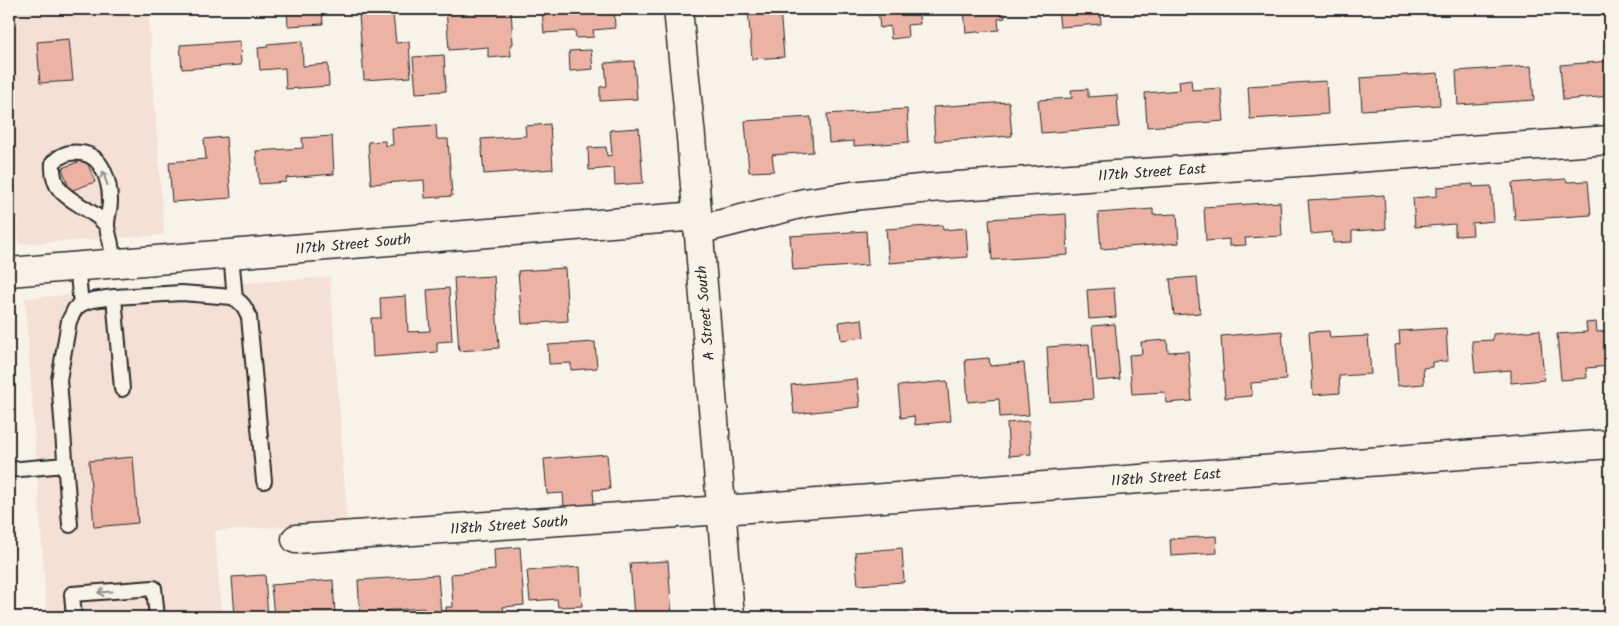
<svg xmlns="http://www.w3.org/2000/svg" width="1619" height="626" font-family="Kalam,sans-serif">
<rect width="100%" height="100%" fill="#f7f3e8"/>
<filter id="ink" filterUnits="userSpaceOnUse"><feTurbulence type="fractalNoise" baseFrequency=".02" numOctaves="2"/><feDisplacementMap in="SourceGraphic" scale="10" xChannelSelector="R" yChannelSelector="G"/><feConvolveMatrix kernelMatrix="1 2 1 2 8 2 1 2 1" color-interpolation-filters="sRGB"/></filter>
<g filter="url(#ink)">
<path fill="#f4e0d4" d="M9,9H148L164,235L19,244L9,91Z
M330,277L347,522L215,531L221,617H47L25,298Z"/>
<path fill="#ecb3a4" stroke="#2b2b2b" d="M287,9H322L323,24L288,26Z
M446,9H511L513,44L510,45L511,56L488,58V47L449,50Z
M542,9H614L615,28L593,30L594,37L576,38L575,31L544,33Z
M748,9H780L784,57L752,59Z
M878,9H918L920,24L907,25L908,37L891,39L890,26L880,28Z
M964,9H1004L1005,18L998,19L999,30L966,33Z
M1058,9H1100L1101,24L1060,27Z
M1144,9H1204L1145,13Z
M393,13L396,43L409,42L411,77L364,80L359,15Z
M69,39L73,81L40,83L37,42Z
M240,41L241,65L182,69L180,45Z
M302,41L303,66L328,64L329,86L286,89L285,68L260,70L258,48L268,47L267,44Z
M591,50L593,69L570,71L569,51Z
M444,55L446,91L416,93L413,57Z
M634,61L637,99L600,101V87L607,86L605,63Z
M1610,61V96L1563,100L1560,65Z
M1531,66L1534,100L1458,105L1456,71Z
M1438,73L1440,105L1362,110L1360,78Z
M1191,79L1192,90L1221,88L1224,121L1147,127L1145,93L1180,90L1179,81Z
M1326,81L1328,114L1250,119L1248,86Z
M1088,89V97L1117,95L1119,127L1041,133L1038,100L1072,98L1071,90Z
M1009,102L1012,136L935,141L933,107Z
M907,109L909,142L854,146V141L829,143L827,114Z
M811,117L813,152L772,155L774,171L749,172L745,121Z
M550,124L553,169L484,174L481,139L526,136L525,126Z
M436,125L437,139H448L452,196L425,198L424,180L371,184L368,142L385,141V146L393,145L392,128Z
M639,128L643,183L615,185L614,168L589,170L588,148L606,147L607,156L612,155L610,130Z
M332,136L334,174L286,178V182L259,184L256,151L303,148L302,138Z
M226,137L231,198L172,202L169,162L206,159L204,139Z
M86,159L95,182L70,191L62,168Z
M1566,179L1567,182L1588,181L1591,215L1515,220L1512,183Z
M1473,184V187L1491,186L1494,221L1472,223L1473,235L1455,236V224L1415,227L1413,198L1437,196V187Z
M1384,195L1386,229L1352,231V242L1333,243L1332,232L1311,234L1308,200Z
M1280,202L1282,236L1245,238L1246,245L1229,246V239L1206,241L1204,207Z
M1153,209V215L1177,214L1179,243L1101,249L1098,213Z
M1066,214L1068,255L992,260L989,219Z
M942,225L943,230L966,228L968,257L889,263L886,229Z
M866,231L868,265L793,270L790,236Z
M565,268L568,321L522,324L518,271Z
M494,276L499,348L459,351L454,278Z
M1197,277L1200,313L1174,315L1170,279Z
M449,288L452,341L437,342V352L373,357L371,318H381L380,298L406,296L408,332L430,331L427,290Z
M1114,288L1116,317L1089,319L1087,290Z
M862,319L864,337L841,340L839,322Z
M1596,322L1597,332L1610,331V366L1586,368L1587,378L1561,380L1557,334L1587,332L1586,323Z
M1115,324L1120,379L1097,381L1092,326Z
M1446,328L1448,361L1432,362V367L1423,368L1424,384L1398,386L1395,345L1400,344L1399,331Z
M1540,330L1544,380L1511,383V370L1475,373L1472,341L1493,340V334Z
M1282,331L1286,380L1251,383L1252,396L1225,398L1221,336Z
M1329,331L1330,338L1368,336L1371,374L1339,376L1340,393L1313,395L1309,332Z
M1167,340L1168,352L1188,351L1192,401L1166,403L1165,392L1132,394L1129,355L1142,354L1141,342Z
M595,342L597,368L571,370V363L549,364L548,345Z
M1089,344L1093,399L1050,402L1047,347Z
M989,358L990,366L1024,363L1029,415L1000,417L999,399L968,402L965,360Z
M857,379L860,407L794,414L791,385Z
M947,381L951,421L915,425L914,416L901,418L898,386Z
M1029,421L1031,454L1009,456L1007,423Z
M607,454L610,489L593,490L594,505L564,506L563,493L547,494L544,459Z
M133,457L138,523L94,527L89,461Z
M1216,536L1217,553L1171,556L1170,539Z
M520,547L524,605L503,607L504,617H447L446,607H453L451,574L495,570L494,549Z
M902,548L904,582L858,585L855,552Z
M668,561L672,617H634L630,563Z
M580,567L582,606L558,607L557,599L530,601L527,571Z
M265,575L268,617H235L232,577Z
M438,575L441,614L425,615L424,608L379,611L380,617H360L358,580Z
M333,580L335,615L320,617H274L271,585Z
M927,612V617H905L904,613Z"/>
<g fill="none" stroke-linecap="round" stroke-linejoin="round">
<defs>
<path id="lane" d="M107,226C103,222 100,218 95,215C74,199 51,196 53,163C60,155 69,151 81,153C103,155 110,183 110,201C110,209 107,217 107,225C107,230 109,235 110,240C112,247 112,256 113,263
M231,254L235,299
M77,266L81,304
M114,297L122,389
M9,470L65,465
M70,525L59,380L69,321L75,309L81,304L92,300L114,297L182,293L232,297C242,302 245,307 249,317L264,481
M74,617L72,594L154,588L157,617"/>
<path id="street" d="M698,230L804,203L852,196L930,188L1610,140
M9,272L697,216
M296,539L722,510L1610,444"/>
<path id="secondary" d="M678,9L691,137L730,617"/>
</defs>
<use href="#lane" stroke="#2b2b2b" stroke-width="18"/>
<use href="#street" stroke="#2b2b2b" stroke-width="31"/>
<use href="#secondary" stroke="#2b2b2b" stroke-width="31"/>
<use href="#lane" stroke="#f7f3e8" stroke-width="14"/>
<use href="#street" stroke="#f7f3e8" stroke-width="28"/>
<use href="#secondary" stroke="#f7f3e8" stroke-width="28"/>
</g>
<defs><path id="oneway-shaft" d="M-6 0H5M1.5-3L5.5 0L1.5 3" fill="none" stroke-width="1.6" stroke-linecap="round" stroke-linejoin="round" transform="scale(1.25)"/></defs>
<g stroke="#918f8a">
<use href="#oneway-shaft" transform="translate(105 178) rotate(-109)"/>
<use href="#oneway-shaft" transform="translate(105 592) rotate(176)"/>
</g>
</g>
<g text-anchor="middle" stroke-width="5" stroke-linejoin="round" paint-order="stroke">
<g font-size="15" fill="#2b2b2b" stroke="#f7f3e8">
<text transform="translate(1152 172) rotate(-4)" y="5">117th Street East</text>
<text transform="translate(353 244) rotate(-5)" y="5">117th Street South</text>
<text transform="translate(705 313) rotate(-95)" y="5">A Street South</text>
<text transform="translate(1166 477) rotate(-4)" y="5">118th Street East</text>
<text transform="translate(509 525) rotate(-4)" y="5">118th Street South</text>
</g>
</g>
<rect width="1619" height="626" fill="none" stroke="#f7f3e8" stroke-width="30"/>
<rect x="15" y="15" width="1589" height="596" fill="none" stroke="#2b2b2b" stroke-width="2" filter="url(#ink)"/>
</svg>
